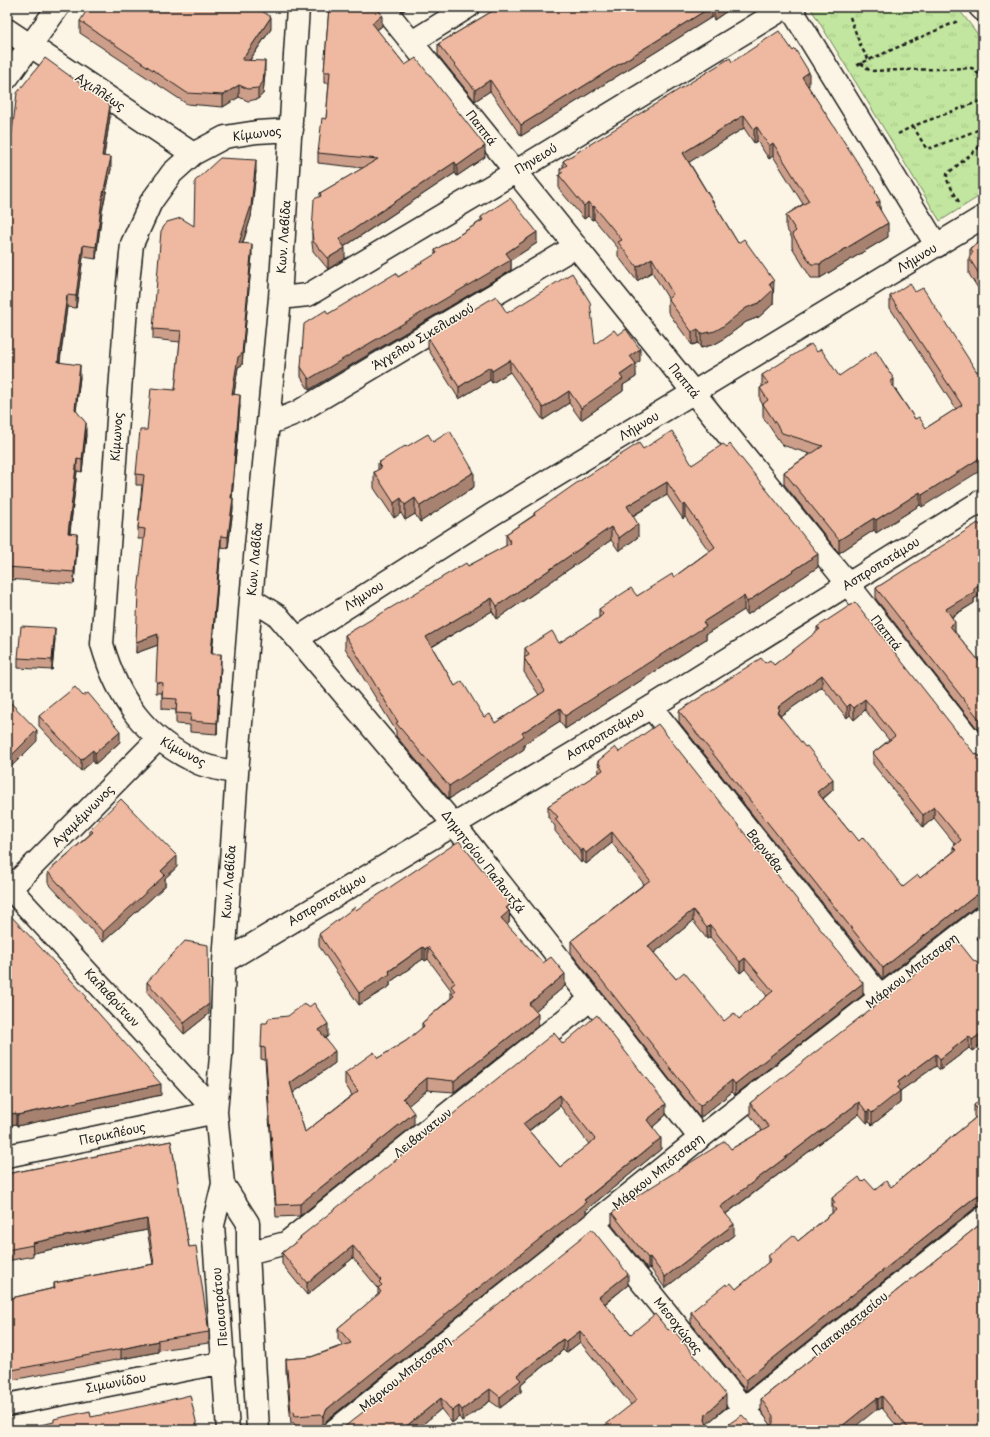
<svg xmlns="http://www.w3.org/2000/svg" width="990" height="1437" font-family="'Playpen Sans',sans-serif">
<defs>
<pattern id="park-tufts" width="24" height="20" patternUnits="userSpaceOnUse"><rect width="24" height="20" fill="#c2e69f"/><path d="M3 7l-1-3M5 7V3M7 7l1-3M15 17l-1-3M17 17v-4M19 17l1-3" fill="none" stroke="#a6c588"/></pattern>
</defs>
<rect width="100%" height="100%" fill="#fcf5e5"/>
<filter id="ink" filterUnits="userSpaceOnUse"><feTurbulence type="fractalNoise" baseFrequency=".025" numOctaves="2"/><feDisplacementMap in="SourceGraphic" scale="8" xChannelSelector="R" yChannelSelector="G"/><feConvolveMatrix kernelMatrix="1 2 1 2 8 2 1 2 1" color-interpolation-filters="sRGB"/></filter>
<g filter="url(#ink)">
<path fill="url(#park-tufts)" stroke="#6f815e" d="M810,7H957L983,41V194L940,221Z"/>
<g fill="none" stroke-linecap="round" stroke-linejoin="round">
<defs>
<path id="minor" d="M383,7L848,584L983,756
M790,7L937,246
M980,7L983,10
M7,30L193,154
M412,42L468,7
M7,78L58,7
M280,298L308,295L515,172L786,7
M268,424L298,412L576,246
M251,599L278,616L457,828L700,1138
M298,638L493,514L983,217
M651,707L880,996
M237,773C225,770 210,768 198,763C145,738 118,700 102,644L127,293L132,244L151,202L172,173L193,154L225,137L257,132L292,130
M7,885L216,1112
M7,892L158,739
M960,935L983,964
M224,962L651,707L983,500
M7,1156L216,1112
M223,1184L213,1225L228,1430
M594,1223L761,1430
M248,1253L286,1243L591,999
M7,1405L224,1362
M258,1430L248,1253V1223L223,1184L216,1112L221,1056L224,962L237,773L251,599L280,298L298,7
M335,1430L700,1138L983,917
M717,1430L983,1218"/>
</defs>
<use href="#minor" stroke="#1c1c1c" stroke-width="25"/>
<path stroke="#1c1c1c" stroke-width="2.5" stroke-dasharray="4 3" stroke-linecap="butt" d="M850,17L861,47L869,60
M861,63L870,71L972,68L983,78
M857,65L958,21
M913,126L926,148H931L983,128
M898,134L913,126L983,100
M959,202L947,180V174L983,144"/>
<use href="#minor" stroke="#fcf5e5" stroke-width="22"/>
</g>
<path fill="#cd9f8a" stroke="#1c1c1c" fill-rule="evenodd" d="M329,7L382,26L377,30L405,65L485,157L457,176L455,173L344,247L345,259L328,269L313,251L312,243V232L320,196V193L363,168L318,163V153L326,119L329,83H324V72Z
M399,7H409L403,11Z
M499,7H733L714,20L712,17L521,136L490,91L475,101L438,55V44Z
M260,10L271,29L250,60L265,73L263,94L258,99L248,101L239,97L223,107L187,104L80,33V21Z
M732,62L809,86H808L876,194L888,237L820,278H811L792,247V238L786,228V215L803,204L773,156L769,159L757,141L754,143L744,128L689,162L738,243L774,295H773V304L759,317L746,322L722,340L715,344L701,348L698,343L692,345L668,312V298L652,272L637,281L618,256V248L594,219L592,220L588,216L584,219L559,189V175L560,174V169L563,168V161Z
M110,117L104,156L111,169L102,211L96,259L83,257L76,308L67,307L60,362L80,377L76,411L86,435L82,472L77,471L70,533L77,546L74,584L7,579V257L8,247H7V203L9,190L7,189V158Z
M256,171L251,217L243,243L252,255L242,365L238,367L234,395L240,406L232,498L233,509L228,548L221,547L212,654L221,665L217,734L190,732V725L176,724V710L162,709V693H156L158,645L136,653L144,539H138V528L142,485H136V474L147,430L175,390L180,342L153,339V329L194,226Z
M481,217L537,243L511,260V270L309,390L301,377V367L328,314L398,277L435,255V250L481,221Z
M983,240V296L969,274V258L970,255V248Z
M915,292L977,372L922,507L920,505L876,533L874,530L839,553L784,484V472L810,454L782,445L763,417V405L760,400V388L762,387V375L817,352L839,376L894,387L915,419L926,428L956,409L890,308V296Z
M507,313L595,344L640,361L635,364L636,377L623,385V391L581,420L569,403L543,420L510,372L492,383L490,380L459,399L428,349V337Z
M433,442L474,487L420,522L415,514L405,520L401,513L394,518L374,488V472L378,470V463L406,447Z
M643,449L692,465L818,567L747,615L744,610L706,634V639L565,729L560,721L524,744V749L449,799L396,736V731L345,648V635L468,566L506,546V534L534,515V513ZM667,495L683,519L685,517L709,551L674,577L637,596L599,609V618L559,643L525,648L524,672L539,695L495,723L484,717L455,686L432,647L492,611L497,619L611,540L619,551L638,537L633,516Z
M983,524V593L974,599V603L952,617L955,632L979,661L983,658V736L876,599V588Z
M817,627L973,752L979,756L983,757V905H981L975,907L883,979L679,722V711L765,663L774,665L817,632ZM822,687L847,718L850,715L854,720L865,710L889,740L873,753V764L923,827L934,818L955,844L953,847V852L920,878L903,887L859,841L850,832L823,799L833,790L780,716Z
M55,639L52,670L18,668V658Z
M39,716L120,742L95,764L93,761L81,771L39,726Z
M619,752L863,995L735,1095L732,1092L700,1118L571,953V941L644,884L612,843L586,864L583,861L581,863L555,831V826L548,817V806L599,773L598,761ZM693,921L707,939L710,937L740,973L745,969L767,996L739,1019L724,1021L676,979L654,953Z
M90,829L177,867L165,878V886L103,942L48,883V872L90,834Z
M356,910L510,916H509V923L507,925L565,986L535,1011L538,1026L454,1092L427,1090L408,1105L414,1125L300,1216L276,1217L265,1060L261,1059V1047L328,1036L325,1038L335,1063L293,1093L305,1132L352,1095L345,1084V1073L378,1058L406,1041L422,1028V1023L451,998V990L428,959L425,961L423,959L390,982V986L359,1005L319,946V934Z
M7,915L86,999L161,1095L17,1126L16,1124L7,1126Z
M983,922V944L978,937V926Z
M973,960L979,964L983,965V1043L972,1051L969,1048L940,1070L936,1066L900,1091V1103L872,1125L869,1122L867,1123L859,1114L726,1214L734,1235L665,1288L650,1268L648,1270L612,1225V1213L731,1149L762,1131L750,1115V1103Z
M147,982L209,1014L184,1034L147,992Z
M563,1044L666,1115L653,1127L661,1149L586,1210V1214L327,1420L323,1429L321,1426L295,1427L294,1423H291L286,1371V1359L311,1357L343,1345L338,1339V1328L378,1295V1288L353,1258L307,1295L282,1264V1253L300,1239V1237ZM560,1106L589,1144L560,1167L529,1131Z
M983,1097V1206H981L975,1208L746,1391L691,1323V1312L727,1286L736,1289L768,1263V1256L798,1241L832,1213V1198L862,1182L875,1190L891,1187L975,1118L974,1116V1105Z
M171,1141L189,1247L209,1332V1343L158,1350V1352L121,1359L7,1381V1299L54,1288V1283L153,1264L147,1230L33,1253V1256L7,1261V1174Z
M983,1222V1430H900L882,1408L878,1410L877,1409L769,1428L771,1425L761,1411V1399Z
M628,1285L605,1304L631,1334L726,1407L706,1424L631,1405L580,1342L566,1353L563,1350L560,1353L521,1384V1392L500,1408L490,1401L462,1421L459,1417L452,1423L441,1409L416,1430H339Z"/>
<path fill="#a78270" stroke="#1c1c1c" d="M254,7H262L254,18Z
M403,7H409L403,11Z
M711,7H712V17L521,136V125Z
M717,7H733L714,20V9Z
M382,15V26L372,33V23Z
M271,17V29L242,71V60Z
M265,61V73L263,94L258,99V88Z
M809,72V86L802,90V77Z
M490,80V91L475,101V90Z
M239,85V97L223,107V95Z
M110,105V117L102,168V156Z
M744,115V128L683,166V153Z
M757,127V141L754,143V129Z
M773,143V156L769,159V146Z
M485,146V157L457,176V166Z
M111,157V169L102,211L96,259V247L102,199Z
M256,160V171L251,217L239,254V243Z
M455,162V173L339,250V239Z
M880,201V215L876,203Z
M588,202V216L584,219V206Z
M594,206V219L592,220V207Z
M888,223V237L820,278V264Z
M537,232V243L511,260V270L309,390V379L506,253Z
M252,244V255L242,365L238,367L232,405V394Z
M83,245V257L76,308V296Z
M345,248V259L328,269V258Z
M652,258V272L637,281V267Z
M774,281L773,304L759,317L746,322L722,340L715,344L701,348V334Z
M67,295V307L58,374V362Z
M698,329V343L692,345V332Z
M640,349V361L630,368V356Z
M510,360V372L492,383V371Z
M636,364V377L623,385V391L581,420V408L620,375Z
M80,365V377L75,421V409Z
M490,367V380L459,399V387Z
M894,379V392L890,382Z
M569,391V403L543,420V408Z
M240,395V406L231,509V498Z
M86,423V435L82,472V460Z
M983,456V469L922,507V495Z
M77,459V471L68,545V533Z
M474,472V487L420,522V506Z
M667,482V495L627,519V506Z
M920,492V505L876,533V520Z
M233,498V509L228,548V537Z
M401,498V513L394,518V503Z
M415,498V514L405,520V505Z
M685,504V517L683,519V506Z
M874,518V530L839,553V540Z
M638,524V537L619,551V538Z
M611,527V540L497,619V606Z
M77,534V546L74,584V572Z
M221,536V547L211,664V654Z
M818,554V567L747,615V602Z
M983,582V593L974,599V603L946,620V609L974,588Z
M744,596V610L706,634V639L565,729V716L703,622Z
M492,598V611L426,650V637Z
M955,622V633L950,626Z
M55,628V639L52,670V660Z
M158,634V645L136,653V642Z
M221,654V665L217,734V723Z
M822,675V687L780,716L777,712L778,707Z
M865,699V710L854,720V708Z
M850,704V715L847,718V707Z
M560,708V721L524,744V749L449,799V786L522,733Z
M37,730V741L7,771V760Z
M120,731V742L95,764V753Z
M93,750V761L81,771V760Z
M833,779V790L817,803V792Z
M934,807V818L923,827V815Z
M612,832V843L586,864V853Z
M583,849V861L581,863V851Z
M177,856V867L165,878V886L103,942V932L161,871Z
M981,893V905L975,907L883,979V968L975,896Z
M510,904L509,923L501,930V918L506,908Z
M693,910V921L648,958V946Z
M710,925V937L707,939V928Z
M423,947V959L390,982V986L359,1005V993Z
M428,947V959L425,961V949Z
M745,958V969L740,973V962Z
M565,974V986L529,1016V1004Z
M863,983V995L735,1095V1084Z
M209,1004V1014L184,1034V1023Z
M538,1014V1026L454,1092V1081Z
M328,1024V1036L319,1042V1030Z
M983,1032V1043L972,1051V1040Z
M969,1036V1048L940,1070V1059Z
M335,1051V1063L290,1095V1083Z
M936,1054V1066L900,1091V1103L872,1125V1113L898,1082Z
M427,1078V1090L403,1110V1098Z
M732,1080V1092L700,1118V1106Z
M161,1084V1095L17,1126V1115Z
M560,1095V1106L523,1135V1124Z
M859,1102V1114L720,1218V1207Z
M666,1104V1115L647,1132V1120Z
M869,1110V1122L867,1123V1112Z
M16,1113V1124L7,1126V1115Z
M414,1113V1125L300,1216V1204Z
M661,1138V1149L586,1210V1214L327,1420L323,1429V1417L327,1409Z
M981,1194V1206L975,1208L746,1391V1380L975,1197Z
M147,1219V1230L33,1253L32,1243Z
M734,1224V1235L665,1288V1277Z
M353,1246V1258L307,1295V1283Z
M650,1257V1268L648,1270V1258Z
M628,1274V1285L599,1308V1297Z
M580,1331V1342L566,1353V1342Z
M563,1339V1350L521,1384V1392L500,1408V1397L517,1376Z
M158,1341V1352L121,1359V1349Z
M490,1389V1401L462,1421V1410Z
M726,1395V1407L706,1425L705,1420L706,1414Z
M882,1396V1408L878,1410V1399Z
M441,1398V1409L416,1430H404V1428Z
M877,1398V1409L851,1430H837Z
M459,1406V1417L452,1423V1411Z"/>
<path fill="#eeb9a0" stroke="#1c1c1c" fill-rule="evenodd" d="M89,7H256L271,17L242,60L265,61L263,82L258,88L248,89L239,85L223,95L187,93L80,21Z
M329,7H377L382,15L372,23L405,65L416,58L485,146L457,166L455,162L339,239L345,248L328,258L313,241L312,232L314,199L321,196L320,193L378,159L318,153L322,118L326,119L330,72H324Z
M499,7H711L521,125L490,80L475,90L438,44Z
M779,31L793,51L795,49L809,72L802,77L876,191L875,192L880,201L876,203L888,223L820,264H811L792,234L796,231L786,215L809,201L773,143L769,146L757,127L754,129L744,115L683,153L738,243L744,239L774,281L769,284L773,290L759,303L746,308L722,327L715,331L701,334L698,329L692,332L668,299L673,294L652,258L637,267L618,242L622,240L594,206L592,207L588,202L584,206L559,175L563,172L560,169L567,165L563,161L730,58L732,62Z
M45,58L110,105L102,156L111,157L102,199L96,247L83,245L76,296L67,295L58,362L80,365L75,409L86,423L82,460L77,459L68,533L77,534L74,572L7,567V257L10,235L7,234V203L11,178L7,177V158L12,132L17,93Z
M220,158L256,160L251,206L239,243L252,244L242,354L238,357L232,394L240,395L231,498H233L228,537L221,536L211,654H221L217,723L190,721L191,714L176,713L177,699L162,698L163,683L156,682L158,634L136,642L138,593L145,529L138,528L144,475L136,474L140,430H147L151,388L175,390L181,331L153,329L161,231L167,222L181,218L194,226L195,181Z
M510,198L537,232L506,253L511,260L309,379L301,367L304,324L326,310L328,314L396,273L398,277L437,253L435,250L483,220L481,217Z
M983,240V280L969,258L973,252L970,248Z
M572,273L590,302L595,344L614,330L618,335L626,329L640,349L630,356L636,364L620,375L623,379L581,408L569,391L543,408L510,360L492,371L490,367L459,387L428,337L496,296L507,313Z
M910,283L915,292L923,288L977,372L983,368V456L922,495L920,492L876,520L874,518L839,540L784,472L823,446L782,433L763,404L768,400L760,388L768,383L762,375L811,344L817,352L821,349L839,376L876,351L894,379L890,382L915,419L919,417L926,428L962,405L890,296Z
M450,431L474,472L420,506L415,498L405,505L401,498L394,503L374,472L381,468L378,463L405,446L406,447L428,434L433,442Z
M672,431L692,465L723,444L727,447L730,444L818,554L747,602L744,596L703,622L706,626L565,716L560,708L522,733L524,736L449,786L396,723L398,722L345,635L466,563L468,566L511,543L506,534L535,515L534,513L578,482L639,443L643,449ZM667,482L683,506L685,504L715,547L674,577L672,574L637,596L631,588L599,609L603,614L600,617L559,643L552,631L525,648L529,655L524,658L545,691L495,723L490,714L484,717L462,681L455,686L426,637L492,598L497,606L611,527L619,538L638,524L627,506Z
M978,523L980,525L983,524V582L974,588V592L946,609L955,622L950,626L979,661L983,658V724L876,588Z
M855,602L973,752L979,756L983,757V894L981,893L975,896L883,968L679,711L761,658L765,663L770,660L774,665L820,629L817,627ZM822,675L847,707L850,704L854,708L865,699L895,736L873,753L923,815L934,807L961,840L953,847L956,850L920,878L918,875L903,887L863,837L859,841L851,831L850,832L817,792L833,779L807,746L805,747L777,712L780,710L778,707Z
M21,626L55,628L52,660L18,658Z
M75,687L83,696L88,693L120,731L95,753L93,750L81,760L39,716Z
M7,701L10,702L37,730L7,760Z
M658,724L863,983L735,1084L732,1080L700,1106L571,941L650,880L612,832L586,853L583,849L581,851L555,819L558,817L548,806L603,770L598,761L615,747L619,752ZM693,910L707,928L710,925L740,962L745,958L773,991L739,1019L734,1013L724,1021L684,972L676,979L648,946Z
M121,799L177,856L161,871L165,875L103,932L48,872L93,832L90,829Z
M459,841L510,904L506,908L509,911L501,918L543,963L551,957L565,974L529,1004L538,1014L454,1081L427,1078L403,1098L414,1113L300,1204L276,1205L265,1048L261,1047L262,1023H267L269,1018L288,1016L304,1004L309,1007L314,1003L328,1024L319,1030L335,1051L290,1083L305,1132L358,1091L345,1073L374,1052L378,1058L406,1041L424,1026L422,1023L454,996L452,993L455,991L451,986L455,983L428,947L425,949L423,947L389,971L390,974L359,993L319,934L355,907L356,910Z
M9,914L86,996L85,998L161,1084L17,1115L16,1113L7,1115V915Z
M983,922V933L978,926Z
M185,941L208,945L209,1004L184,1023L147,982Z
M958,941L973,960L979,964L983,965V1032L972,1040L969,1036L940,1059L936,1054L898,1082L900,1085L897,1088L900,1091L872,1113L869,1110L867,1112L859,1102L720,1207L734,1224L665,1277L650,1257L648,1258L612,1213L624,1204L725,1141L731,1149L769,1127L750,1103Z
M597,1015L666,1104L647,1120L661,1138L584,1200L586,1202L327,1409L323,1417L321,1414L295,1416L294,1411L291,1412L286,1359L311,1357L351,1343L338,1328L381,1292L378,1288L382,1285L379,1282L381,1280L353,1246L307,1283L282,1253L301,1238L300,1237L554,1033L563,1044ZM560,1095L595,1139L560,1167L523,1124Z
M983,1097V1194H981L975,1197L746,1380L691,1312L726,1284L727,1286L731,1283L736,1289L771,1260L768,1256L793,1235L798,1241L836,1210L832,1205L835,1203L832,1198L859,1177L862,1182L865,1179L875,1190L886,1181L891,1187L980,1114L974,1105Z
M171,1141L189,1247L196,1246L209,1332L157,1340L158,1341L121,1349L7,1371V1299L55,1288L54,1283L154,1264L147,1219L32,1243L33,1245L7,1250V1174Z
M983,1222V1303L982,1304L983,1305V1430H910L882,1396L878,1399L877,1398L837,1430H765L769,1428L773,1423V1416L761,1399Z
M592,1229L628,1274L599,1297L631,1334L655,1314L668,1330L672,1328L726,1395L706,1414L705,1420L708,1427L712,1430H599L637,1400L580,1331L566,1342L563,1339L560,1341L517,1376L521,1380L500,1397L490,1389L462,1410L459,1406L452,1411L441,1398L404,1428L406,1430H339L343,1428Z
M190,1395L198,1430H18L54,1422V1419L90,1411L91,1417L153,1404Z
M742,1415L756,1430H720Z"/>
</g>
<g text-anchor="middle" stroke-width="3" stroke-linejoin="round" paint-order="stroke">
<g font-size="12" fill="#1c1c1c" stroke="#fcf5e5">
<text transform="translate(100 92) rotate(34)" y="4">Αχιλλέως</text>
<text transform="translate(481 128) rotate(52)" y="4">Παππά</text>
<text transform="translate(257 134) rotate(-7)" y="4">Κίμωνος</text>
<text transform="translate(536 159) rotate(-31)" y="4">Πηνειού</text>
<text transform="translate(284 237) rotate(-86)" y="4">Κων. Λαβίδα</text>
<text transform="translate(917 258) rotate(-31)" y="4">Λήμνου</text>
<text transform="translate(423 337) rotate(-31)" y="4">Άγγελου Σικελιανού</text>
<text transform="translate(684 381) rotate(51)" y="4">Παππά</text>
<text transform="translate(639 426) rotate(-31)" y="4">Λήμνου</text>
<text transform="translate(117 437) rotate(-86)" y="4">Κίμωνος</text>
<text transform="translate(255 559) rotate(-85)" y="4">Κων. Λαβίδα</text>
<text transform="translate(881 564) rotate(-32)" y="4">Ασπροποτάμου</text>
<text transform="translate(364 596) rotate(-32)" y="4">Λήμνου</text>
<text transform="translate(886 633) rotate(52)" y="4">Παππά</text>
<text transform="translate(605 734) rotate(-31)" y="4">Ασπροποτάμου</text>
<text transform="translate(183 752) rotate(28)" y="4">Κίμωνος</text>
<text transform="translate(83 816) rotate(-45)" y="4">Αγαμέμνωνος</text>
<text transform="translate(765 851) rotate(52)" y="4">Βαρνάβα</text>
<text transform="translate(483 862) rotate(52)" y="4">Δημητρίου Παλαντζά</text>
<text transform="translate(229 882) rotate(-86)" y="4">Κων. Λαβίδα</text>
<text transform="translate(327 900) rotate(-31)" y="4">Ασπροποτάμου</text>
<text transform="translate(912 971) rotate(-38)" y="4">Μάρκου Μπότσαρη</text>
<text transform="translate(112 998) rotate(47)" y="4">Καλαβρύτων</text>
<text transform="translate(423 1133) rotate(-39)" y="4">Λειβανατων</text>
<text transform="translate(112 1134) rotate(-12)" y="4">Περικλέους</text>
<text transform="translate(658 1172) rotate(-39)" y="4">Μάρκου Μπότσαρη</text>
<text transform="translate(220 1307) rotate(-95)" y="4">Πεισιστράτου</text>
<text transform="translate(850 1324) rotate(-39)" y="4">Παπαναστασίου</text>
<text transform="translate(678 1326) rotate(51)" y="4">Μεσοχώρας</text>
<text transform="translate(405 1374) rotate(-39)" y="4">Μάρκου Μπότσαρη</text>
<text transform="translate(116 1383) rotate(-11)" y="4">Σιμωνίδου</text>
</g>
</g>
<rect width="990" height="1437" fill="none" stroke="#fcf5e5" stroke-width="24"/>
<rect x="12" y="12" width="966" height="1413" fill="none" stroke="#1c1c1c" stroke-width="1.5" filter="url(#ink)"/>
</svg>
